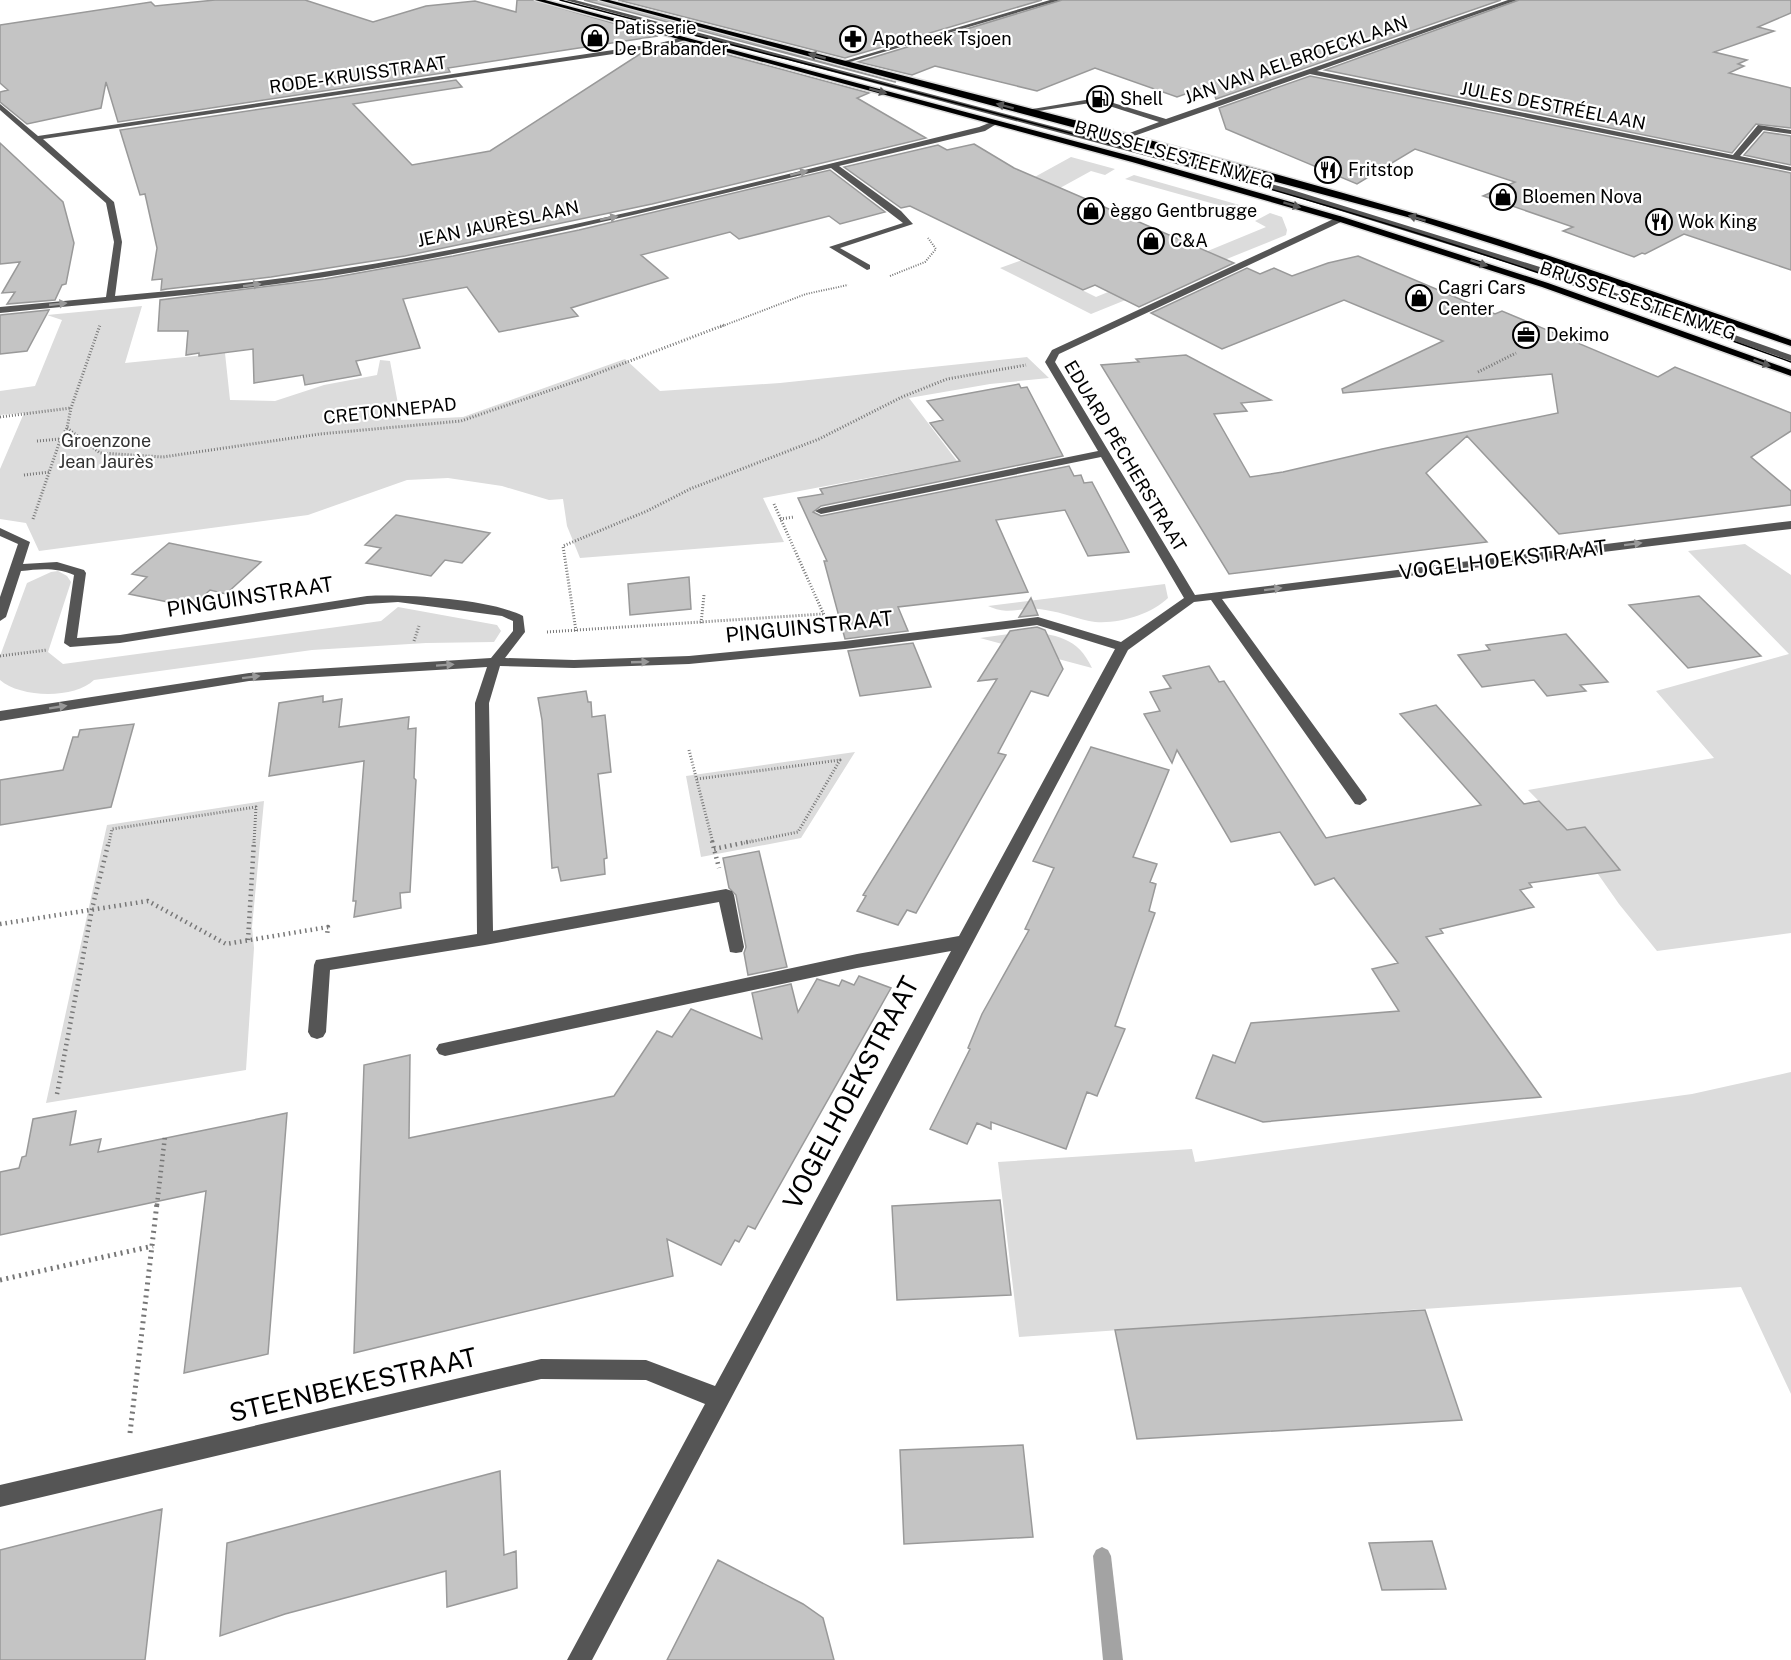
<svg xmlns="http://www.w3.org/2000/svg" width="1791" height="1660" font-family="'Public Sans',sans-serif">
<rect width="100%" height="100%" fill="#fff"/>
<path fill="#dcdcdc" d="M1071,157L1115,169L1105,175L1091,171L1060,188L932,217L919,210L1009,191Z
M1134,175L1250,208L1243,212L1125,179Z
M1270,213L1282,217L1287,230L1286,235L1091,314L1000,268L1022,260L1096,297L1266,227L1255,221Z
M142,306L125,363L225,353L230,400L275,401L324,385L377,375L380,360L390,361L401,420L463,417L625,359L660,391L780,383L1027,357L1049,378L990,384L909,398L957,461L763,498L784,542L580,558L567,526L563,499L549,500L502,486L448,478L407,480L308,515L39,551L26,523L0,519V469L24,413L0,415V391L35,386L62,320L47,315Z
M1745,544L1791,575V933L1657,951L1619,904L1567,830L1528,790L1714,758L1656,691L1789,654L1688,551Z
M58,571L67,576L71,582L48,652L63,664L381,621L398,607L497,625L501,631L494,642L426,643L312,650L94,680C75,699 20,698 0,680V656L27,583L51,572Z
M1165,584L1168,598C1151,615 1113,626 1089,621C1072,617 1057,611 1039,609C1018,607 1010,616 988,606Z
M1024,632C1055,634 1078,637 1092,668L980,638Z
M855,752L801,838L701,857L686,776Z
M264,801L252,927L254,948L246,1070L46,1103L107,825Z
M1791,1072V1394L1741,1287L1019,1337L998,1162L1192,1149L1195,1162L1692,1094Z"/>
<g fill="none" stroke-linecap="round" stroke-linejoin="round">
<path fill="#a3a3a3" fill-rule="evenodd" d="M1102,1547L1108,1550L1111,1556L1123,1660H1103L1093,1556L1096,1550Z"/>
</g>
<path fill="#c4c4c4" stroke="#999" stroke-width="1.5" d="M215,0H305L373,22L426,6L475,1L516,12L517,0H533L658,36L448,68L450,72L118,122L106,82L101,108L27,124L0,102V92L8,90L0,83V25L151,2L155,6Z
M584,0H597L896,82H895Z
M618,0H1042L845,58Z
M1062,0H1501L1216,99L1211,85L1177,97L1095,68L1037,91L935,66L912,75L858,62Z
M1519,0H1791V13L1758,27L1774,31L1714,52L1747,60L1738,64L1744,66L1729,73L1791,88V128L1756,124L1732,153L1325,70Z
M684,43L869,93L857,98L926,138L652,204L405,256L271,277L167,289L161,290L162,279L152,280L157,248L145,194L140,195L120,130L456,80L462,87L353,104L412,165L490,151L643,52Z
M1310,76L1791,173V270L1684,234L1645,254L1642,253L1634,257L1563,231L1573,227L1483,196L1515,182L1415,149L1357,184L1226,129L1219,108Z
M1764,132L1791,136V165L1744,155Z
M0,143L63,202L74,243L66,284L62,285L55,300L7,304L15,292L2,293L20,262L0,264Z
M974,144L1014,168L1234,263L1139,307L1095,285L1083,290L910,206L901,208L844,167L938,145L947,150Z
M830,170L885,212L840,224L829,216L739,239L730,232L641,255L668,278L571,308L578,316L499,332L467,287L403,299L420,348L356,361L361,375L305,385L303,375L254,383L253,349L199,356V353L186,355L188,331H158L160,300L325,279L453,256L579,230Z
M1358,256L1495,314L1502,311L1658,377L1675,367L1791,413V431L1751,457L1791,491V505L1559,534L1467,436L1426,473L1487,542L1229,574L1101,365L1139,362L1136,359L1186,355L1271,400L1241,403L1247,411L1214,414L1250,477L1283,472L1382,449L1558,413L1552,374L1343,393L1342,389L1443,341L1344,300L1222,349L1151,313L1247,268L1260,274L1274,268L1292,276L1328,263Z
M49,310L27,351L0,354V315Z
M1019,384L1021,388L1027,387L1063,456L821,506L813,512L821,516L1069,466L1074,476L1081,475L1084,483L1092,482L1129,552L1088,556L1065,510L996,520L1028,592L898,607L908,631L845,639L824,561H827L798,498L823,494L820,489L960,461L930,423L943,420L927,401Z
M396,515L490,533L462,563L445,560L431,576L366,563L381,548L365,545Z
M169,543L261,562L226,594L210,590L192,607L129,594L147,577L132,574Z
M689,577L691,609L630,615L628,584Z
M1699,596L1761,656L1688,668L1629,605Z
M1031,598L1038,615L1019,617Z
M1037,627L1045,630L1063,669L1048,696L1031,691L998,753L1006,755L916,913L907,910L898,925L857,911L866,896L863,895L997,679L978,681L1010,631Z
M1566,634L1608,682L1580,685L1586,691L1547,696L1534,680L1482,687L1458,655L1490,650L1486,645Z
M913,643L931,687L860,696L848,651Z
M1209,666L1219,682L1224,681L1326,838L1481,805L1400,714L1436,705L1524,804L1539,801L1567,830L1585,827L1620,870L1529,883L1532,887L1520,890L1534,907L1440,929L1443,933L1426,937L1541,1097L1263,1122L1196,1098L1213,1055L1235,1063L1251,1023L1399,1011L1372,969L1398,963L1334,878L1315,885L1280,832L1231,842L1177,750L1172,763L1144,714L1160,711L1150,692L1171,688L1163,676Z
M586,691L588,702H591L592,717L605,715L611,772L598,774L607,858L604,859L605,874L561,881L558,867L552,868L542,720L538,698Z
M323,696V702L342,699L339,727L409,717L408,729L416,728L414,778L416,780L410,892L400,893L401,908L354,917L356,901H353L364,761L269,776L279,703Z
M134,724L111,807L0,825V780L63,770L73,737H78L80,730Z
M1091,747L1169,770L1133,857L1157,864L1150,882L1156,884L1149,911L1155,913L1115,1026L1125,1029L1097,1096L1087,1092L1066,1149L991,1122V1129L977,1123L967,1144L930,1129L970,1049L968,1048L982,1014L1029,930L1025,929L1054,868L1033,861Z
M759,851L787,967L748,975L744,953L746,947L736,895L729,888L723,858Z
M859,976L891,988L755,1229L748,1226L739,1242L735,1240L721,1265L667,1239L673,1276L354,1353L364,1065L410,1055L409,1138L614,1096L657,1031L672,1037L691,1009L762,1039L752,993L791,984L798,1012L817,979L839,986L842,980L854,985Z
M76,1111L70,1145L101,1139L98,1152L287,1113L268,1354L184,1373L206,1191L0,1235V1172L19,1168L22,1157L26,1156L33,1119Z
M1000,1200L1011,1295L897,1300L892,1206Z
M1425,1310L1462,1420L1137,1439L1115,1330Z
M1023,1445L1033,1537L904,1544L900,1450Z
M500,1471L504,1555L516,1551L517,1588L447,1607L446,1571L285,1614L220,1636L227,1543Z
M162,1509L145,1660H0V1550Z
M1432,1541L1446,1589L1382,1590L1369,1543Z
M718,1560L803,1604L823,1618L834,1660H667Z"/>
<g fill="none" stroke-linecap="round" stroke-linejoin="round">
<defs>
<path id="major" d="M535,0H545L1138,158L1343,217L1548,283L1791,370V376L1542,287L1337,221L1132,162Z
M599,0H609C878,70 1149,136 1416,214C1542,251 1667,296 1791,340V346L1568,268L1411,218Z"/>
</defs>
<use href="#major" stroke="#dbdbdb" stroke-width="3"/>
<path stroke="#777" stroke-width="2" stroke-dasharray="1 1.5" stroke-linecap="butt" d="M890,276L925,262L936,249L928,238
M720,327L806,294L848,285"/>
<path stroke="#777" stroke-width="3" stroke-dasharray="1 2" stroke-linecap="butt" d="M1478,372L1516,353
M0,417L71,408
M67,428L100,453L163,457L320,434L461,421L580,380L724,325
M37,441L60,439
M24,475L50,472
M774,504L824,615
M33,519L61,438L67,428L71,408L100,325
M780,519L794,517
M701,623L704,595
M576,631L563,546L647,511L690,489L819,439L902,397L947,379L1026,365
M547,632L823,614
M414,641L419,626
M0,656L47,650
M689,750L713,843
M697,779L840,760L798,832L744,843
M109,843L112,829L256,807L254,843"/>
<path stroke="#777" stroke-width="4.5" stroke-dasharray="1.5 4" stroke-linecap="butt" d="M712,841L719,868
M714,849L752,841
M0,924L148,901L226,944L328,927L327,935
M248,940L254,841
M57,1094L92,909L109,841
M157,1205L165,1136"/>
<path stroke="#777" stroke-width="5" stroke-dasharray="2 4.5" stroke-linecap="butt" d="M0,1280L153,1246
M130,1433L157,1203"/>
<path fill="#555" fill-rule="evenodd" d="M565,0H575L1108,141L1159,122L1097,102L1025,113L1021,111L1097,98L1166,119L1508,0H1517L1317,71L1733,155L1758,125L1791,130V134L1763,130L1740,156L1791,167V171L1310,74L1114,143L1286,188L1559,273L1791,355V361L1553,277L1280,192Z
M1050,0H1060L843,64L838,63Z
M684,37L686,40L660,47L43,139L114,202L122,242L115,296C184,290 254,283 323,272C544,238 762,180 979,127L994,121L998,123L985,131L839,166L901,211L913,224L840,248L870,265V269L867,270L829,247L903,223L831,168C663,208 495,250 325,277C217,294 108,302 0,313V307L106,297L114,242L106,203L0,110V104L38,136L660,43Z
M1340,216L1344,219L1343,221L1059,354L1055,362L1195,595L1791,521V529L1222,599L1365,796L1367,800L1360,805L1355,804L1211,600L1194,602L1128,650L592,1660H567L705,1404L646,1380L541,1379L0,1507V1485L541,1359L646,1360L715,1386L951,951L857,968L445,1056L439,1054L436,1049L439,1044L857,954L959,936L1115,649L1037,625L845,649L689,664L574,668L500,666L489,703L493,931L726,889L732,891L734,895L744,947L742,952L736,953L730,952L719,902L485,945L330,970L326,1032L323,1037L317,1039L311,1037L308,1032L314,965L316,960L477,934L475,703L487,667L249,681L0,721V711L249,673L491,658L513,631V621L502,616L398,602L367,604L120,643L70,647L64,643L74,575C56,567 39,569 21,571L6,617L0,621V597L18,544L0,536V528L30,542L23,564L57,562L84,570L86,573L77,638L120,635L367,596C406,594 490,599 523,616L525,632L505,658L574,660L689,656L845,641L1038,617L1121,642L1184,598L1101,457L821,514L815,511L821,508L1098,451L1045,362L1052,350Z"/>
<use href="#major" fill="#000" fill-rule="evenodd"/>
<path stroke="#000" stroke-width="1.5" d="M560,0C843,75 1127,143 1407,230C1536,270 1664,316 1791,362"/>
</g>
<defs><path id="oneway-solid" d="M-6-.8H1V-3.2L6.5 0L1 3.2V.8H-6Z" transform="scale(1.5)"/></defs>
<g fill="#595959">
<use href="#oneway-solid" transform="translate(817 56) rotate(-165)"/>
<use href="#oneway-solid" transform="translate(878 91) rotate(15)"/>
<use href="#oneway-solid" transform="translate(1005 106) rotate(-165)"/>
<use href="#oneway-solid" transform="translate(1292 205) rotate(17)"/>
<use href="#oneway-solid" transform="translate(1417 218) rotate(-163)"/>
<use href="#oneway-solid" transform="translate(1479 263) rotate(18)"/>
<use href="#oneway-solid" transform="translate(1762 363) rotate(20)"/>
</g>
<g fill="#999">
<use href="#oneway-solid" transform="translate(799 173) rotate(-14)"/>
<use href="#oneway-solid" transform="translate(609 218) rotate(-12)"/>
<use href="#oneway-solid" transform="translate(252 285) rotate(-8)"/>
<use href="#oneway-solid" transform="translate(58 304) rotate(-6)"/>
<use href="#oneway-solid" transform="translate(1633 544) rotate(-7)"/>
<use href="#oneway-solid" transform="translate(1273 589) rotate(-7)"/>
<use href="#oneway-solid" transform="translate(640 662) rotate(-2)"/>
<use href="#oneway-solid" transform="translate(445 665) rotate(-4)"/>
<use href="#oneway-solid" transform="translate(251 677) rotate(-7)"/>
<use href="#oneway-solid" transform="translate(58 707) rotate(-9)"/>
</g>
<defs>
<symbol id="shop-ring" viewBox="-11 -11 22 22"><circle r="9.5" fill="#fff" stroke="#000" stroke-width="1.5"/><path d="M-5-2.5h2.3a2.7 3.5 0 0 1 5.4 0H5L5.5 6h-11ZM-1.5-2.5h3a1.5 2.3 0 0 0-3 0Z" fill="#000"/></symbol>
<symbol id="pharmacy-ring" viewBox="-11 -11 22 22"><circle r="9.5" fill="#fff" stroke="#000" stroke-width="1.5"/><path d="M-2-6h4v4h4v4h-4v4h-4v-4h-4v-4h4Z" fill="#000"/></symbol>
<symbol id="fuel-ring" viewBox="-11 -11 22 22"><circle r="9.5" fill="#fff" stroke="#000" stroke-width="1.5"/><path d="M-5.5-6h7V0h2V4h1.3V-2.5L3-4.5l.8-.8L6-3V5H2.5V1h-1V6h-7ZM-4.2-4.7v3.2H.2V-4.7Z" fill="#000"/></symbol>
<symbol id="restaurant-ring" viewBox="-11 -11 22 22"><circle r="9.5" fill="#fff" stroke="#000" stroke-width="1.5"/><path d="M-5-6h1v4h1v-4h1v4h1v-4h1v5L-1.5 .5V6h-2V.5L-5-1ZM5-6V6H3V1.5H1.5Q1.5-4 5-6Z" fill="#000"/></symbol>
<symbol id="office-ring" viewBox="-11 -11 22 22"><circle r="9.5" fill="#fff" stroke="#000" stroke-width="1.5"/><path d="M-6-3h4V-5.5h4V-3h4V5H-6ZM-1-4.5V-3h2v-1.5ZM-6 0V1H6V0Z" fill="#000"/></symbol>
</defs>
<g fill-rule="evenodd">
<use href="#shop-ring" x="580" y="23" width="30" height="30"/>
<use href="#pharmacy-ring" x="838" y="24" width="30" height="30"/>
<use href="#fuel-ring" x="1085" y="84" width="30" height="30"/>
<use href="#restaurant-ring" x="1313" y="155" width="30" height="30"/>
<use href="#shop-ring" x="1488" y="182" width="30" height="30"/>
<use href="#shop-ring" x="1076" y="196" width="30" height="30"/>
<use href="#restaurant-ring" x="1644" y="207" width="30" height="30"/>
<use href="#shop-ring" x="1136" y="226" width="30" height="30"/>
<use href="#shop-ring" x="1404" y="283" width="30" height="30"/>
<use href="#office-ring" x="1511" y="320" width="30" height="30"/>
</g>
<g text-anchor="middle" stroke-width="4.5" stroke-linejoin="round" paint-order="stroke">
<g font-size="18" fill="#000" stroke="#fff" text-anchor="start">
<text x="614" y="34">Patisserie<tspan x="614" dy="21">De Brabander</tspan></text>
<text x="872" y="45">Apotheek Tsjoen</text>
<text x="1120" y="105">Shell</text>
<text x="1348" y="176">Fritstop</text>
<text x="1522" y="203">Bloemen Nova</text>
<text x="1110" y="217">èggo Gentbrugge</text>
<text x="1678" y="228">Wok King</text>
<text x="1170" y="247">C&amp;A</text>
<text x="1438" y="294">Cagri Cars<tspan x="1438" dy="21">Center</tspan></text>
<text x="1546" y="341">Dekimo</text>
</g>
<g font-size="18" fill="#000" stroke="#fff">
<text transform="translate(1296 60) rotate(-19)" y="6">JAN VAN AELBROECKLAAN</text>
<text transform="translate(358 75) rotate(-8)" y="6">RODE-KRUISSTRAAT</text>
<text transform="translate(1553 106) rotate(11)" y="6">JULES DESTRÉELAAN</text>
<text transform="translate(1174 155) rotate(16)" y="6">BRUSSELSESTEENWEG</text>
<text transform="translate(498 224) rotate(-12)" y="6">JEAN JAURÈSLAAN</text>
<text transform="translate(1638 301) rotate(19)" y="6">BRUSSELSESTEENWEG</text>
<text transform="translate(390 411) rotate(-6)" y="6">CRETONNEPAD</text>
<text transform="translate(1125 456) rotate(59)" y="6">EDUARD PÊCHERSTRAAT</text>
</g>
<g font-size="18" fill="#333" stroke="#fff">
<text x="106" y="447">Groenzone<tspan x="106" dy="21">Jean Jaurès</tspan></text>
</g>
<g font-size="21" fill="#000" stroke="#fff">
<text transform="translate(1503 560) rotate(-7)" y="7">VOGELHOEKSTRAAT</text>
<text transform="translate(250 597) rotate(-9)" y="7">PINGUINSTRAAT</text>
<text transform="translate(809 627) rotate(-6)" y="7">PINGUINSTRAAT</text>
</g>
<g font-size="26" fill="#000" stroke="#fff">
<text transform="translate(851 1093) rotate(-62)" y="9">VOGELHOEKSTRAAT</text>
<text transform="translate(353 1385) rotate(-13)" y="9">STEENBEKESTRAAT</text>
</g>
</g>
</svg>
